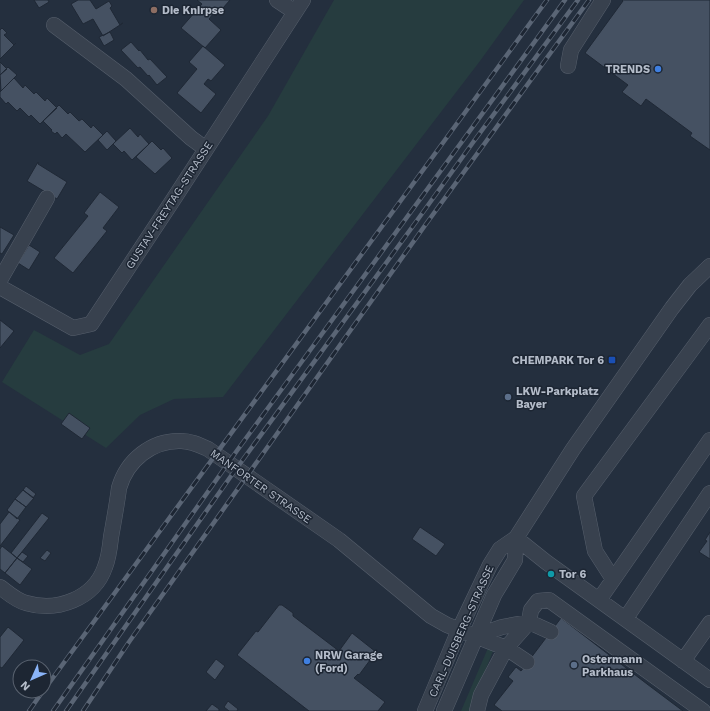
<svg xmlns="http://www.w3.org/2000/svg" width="710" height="711" font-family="'Work Sans',sans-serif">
<rect width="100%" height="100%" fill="#242f3e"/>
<path fill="#263c3f" d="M334,0H524L480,61L223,397L174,399L140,415L106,448L2,382L34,330L80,355L109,344L268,116Z
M488,648L493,651L469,711H461Z"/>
<path fill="#455162" stroke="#1f2835" d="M34,0H48L49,2L39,8Z
M78,0H90L96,9L109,1L112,6L110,8L120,25L123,23L103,36L93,19L83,24L71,4Z
M197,0H230L216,16L213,14L209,19L221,30L205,48L181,28L202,4Z
M622,0H710V150L690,136L692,133L646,99L641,106L622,92L628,85L585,53L623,1Z
M2,28L7,33L4,35L14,45L16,43L0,59V30Z
M110,32L114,40L104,46L99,37Z
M131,42L139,51L140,50L148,60L150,59L167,77L157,85L149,75L148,76L140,67L138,68L121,50Z
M203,46L225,65L211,81L208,79L204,84L216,94L201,113L177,93L197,69L189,62Z
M0,62L7,69L0,75Z
M8,67L17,75L1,91L0,75Z
M14,78L23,88L25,85L34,94L36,92L45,101L47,98L57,108L40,124L31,115L29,117L20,108L17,111L8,102L6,104L0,97V92Z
M59,105L68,114L70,112L79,121L82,119L91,128L93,125L103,135L85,152L66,134L62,138L57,132L55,134L51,131L52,130L43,121Z
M130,128L138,137L140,134L149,144L132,160L124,151L122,153L113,144Z
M107,131L116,141L107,150L98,140Z
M152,141L161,150L163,148L172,158L155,174L136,157Z
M38,162V164L67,182L57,199L27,181Z
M100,192L119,207L103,228L107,231L73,273L54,258L88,216L84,213Z
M0,227L14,235L2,254L0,253Z
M29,245L40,252L29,270L18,263Z
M0,320L14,331L0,348Z
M69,413L90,428L82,439L61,424Z
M26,486L36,494L33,498L23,490Z
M23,490L34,498L26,507L15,499Z
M15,499L26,507L17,519L7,510Z
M9,512L20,520L0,546V524Z
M42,513L49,518L17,558L11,553Z
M420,527L445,544L436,556L412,539Z
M710,532V559L699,552L707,541L705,540Z
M2,546L17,558L5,573L0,569V549Z
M47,550L51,553L45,561L40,558Z
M22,552L28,556L23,562L17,558Z
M17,558L32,569L20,585L5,573Z
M279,605H282L293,613V616L339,651L352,633L376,652L359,675L358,674L354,678L385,702L378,711H309L237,655L256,631L258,632Z
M561,618L647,684L683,711H502L494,705L513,681L508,677L516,667L521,671Z
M8,627L24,640L2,668L0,667V637Z
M216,659L225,666L215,680L206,672Z
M228,701L238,709L237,711H229L224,707Z
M212,704L219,709V711H206Z"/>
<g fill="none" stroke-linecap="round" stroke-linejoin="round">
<defs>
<path id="minor" d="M277,0L295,12
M54,25L126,79L191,138L206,149
M568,66L571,50L603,0
M0,280L47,198
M0,287L73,328L91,324L173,200L303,0
M516,538L546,562L710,680
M613,579L595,551L584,496L710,325
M0,587C8,593 17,601 26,603C57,612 94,599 105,567C109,557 110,546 111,537C114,520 117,504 119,488C127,460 152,440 181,441C191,441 199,445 208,449L339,540L431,616L447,625L506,648L527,662
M599,600L710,440
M626,618L710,493
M476,636L502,627L529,622L551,632
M683,661L710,623
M425,711L459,630L490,565L500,549L516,538L573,449L672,308L690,285L710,266
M444,711L494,595L515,560L516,538
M477,711L481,695L506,648L529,622L531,610L538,601L549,600L703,711"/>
</defs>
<use href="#minor" stroke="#565f6c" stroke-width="16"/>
<use href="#minor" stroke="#38414e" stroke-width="15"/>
<defs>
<path id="rail" d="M44,690L547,0
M29,711L43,691
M53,711L236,452L565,0
M66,711L231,476L421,215L474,141L578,0
M83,711L129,642L426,224L589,0"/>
</defs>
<use href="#rail" stroke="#5a6575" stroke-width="4.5"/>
<use href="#rail" stroke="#1d2633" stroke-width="3" stroke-dasharray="9" stroke-linecap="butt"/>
</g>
<circle fill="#8d6e63" stroke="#1d2633" stroke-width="1.5" cx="154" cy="10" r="4"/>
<g fill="#3f7fe0" stroke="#1d2633" stroke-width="1.5">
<circle cx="658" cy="69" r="4"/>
<circle cx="307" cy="661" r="4"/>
</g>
<rect fill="#1a4fb4" stroke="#1d2633" stroke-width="1.5" x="608" y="356" width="8" height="8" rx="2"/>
<g fill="#5c6f8a" stroke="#1d2633" stroke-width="1.5">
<circle cx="508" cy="397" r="4"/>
<circle cx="574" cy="665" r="4"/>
</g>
<circle fill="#0f9aa8" stroke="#1d2633" stroke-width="1.5" cx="551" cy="574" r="4"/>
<g text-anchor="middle" stroke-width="3" stroke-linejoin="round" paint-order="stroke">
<g font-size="11" font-weight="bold" fill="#b4bcc9" stroke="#1d2633" text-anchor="start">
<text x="162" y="14">Die Knirpse</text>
<text x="650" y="73" text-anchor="end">TRENDS</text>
<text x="604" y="364" text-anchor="end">CHEMPARK Tor 6</text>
<text x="516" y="395">LKW-Parkplatz<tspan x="516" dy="13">Bayer</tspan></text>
<text x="559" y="578">Tor 6</text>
<text x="315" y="659">NRW Garage<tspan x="315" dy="13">(Ford)</tspan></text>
<text x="582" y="663">Ostermann<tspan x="582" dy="13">Parkhaus</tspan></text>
</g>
<g font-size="11" fill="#b4bcc9" stroke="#1d2633">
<text transform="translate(169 205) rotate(-57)" y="4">GUSTAV-FREYTAG-STRASSE</text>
<text transform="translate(261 486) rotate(35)" y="4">MANFORTER STRASSE</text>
<text transform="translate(461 631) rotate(-66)" y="4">CARL-DUISBERG-STRASSE</text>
</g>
</g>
<g transform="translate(32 679) rotate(225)"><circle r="19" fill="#1d2633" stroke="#59626f"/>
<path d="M0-3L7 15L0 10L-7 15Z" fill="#8ab4f8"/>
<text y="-6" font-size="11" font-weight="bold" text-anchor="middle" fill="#b4bcc9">N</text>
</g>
</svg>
